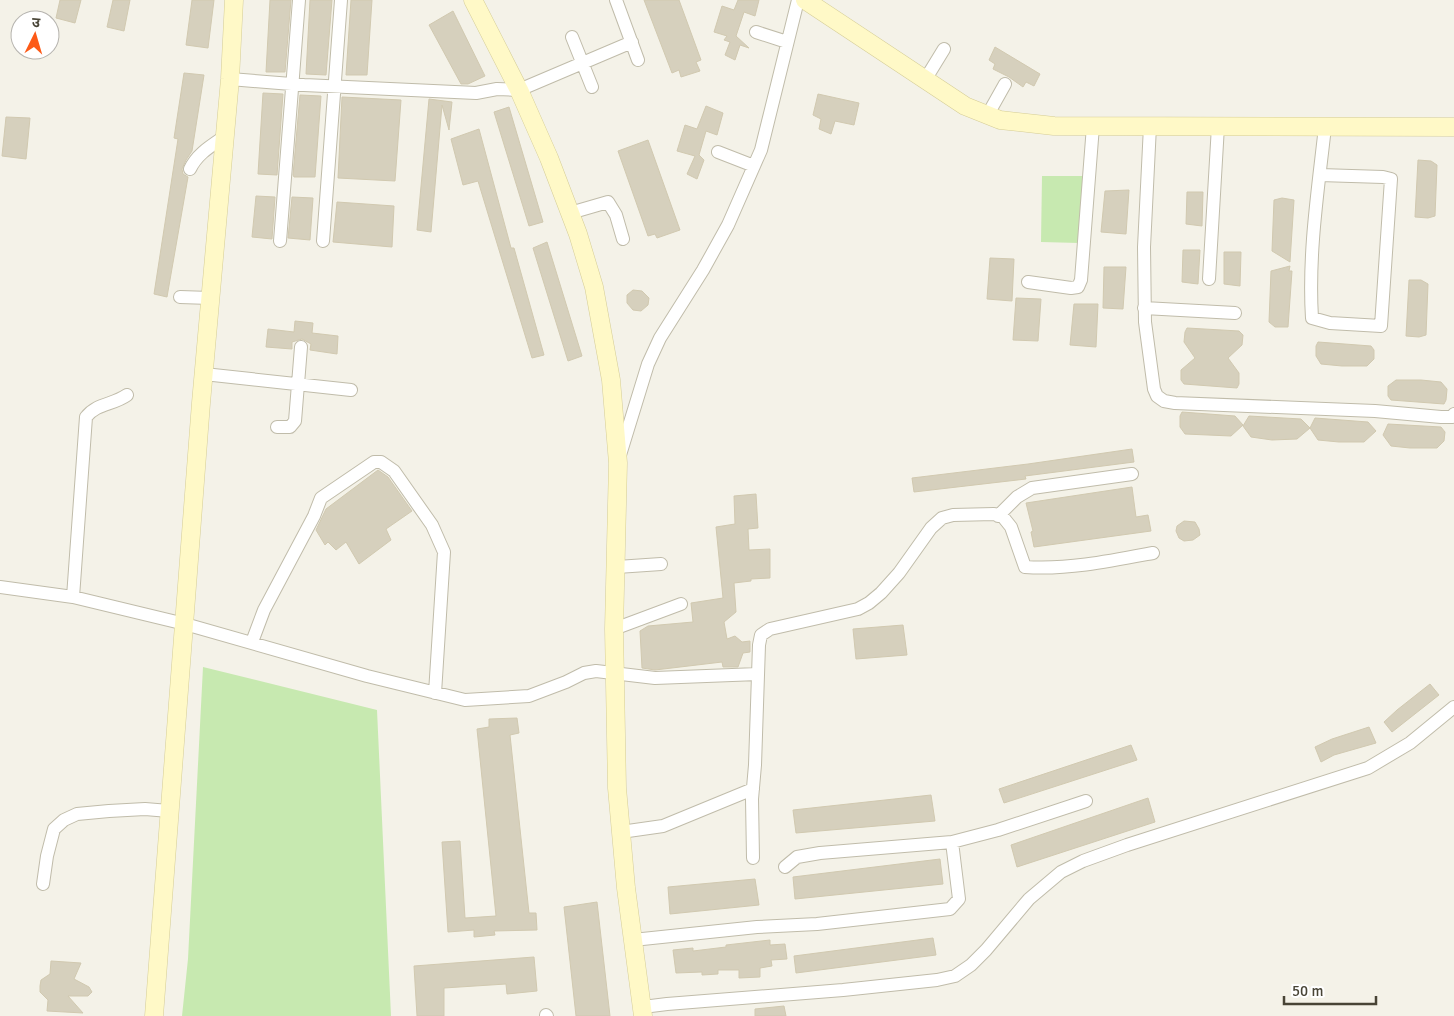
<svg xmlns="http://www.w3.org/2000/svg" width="1454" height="1016" font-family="Signika,'Noto Sans Devanagari',sans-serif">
<rect width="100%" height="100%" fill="#f4f2e8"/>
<path fill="#c7e9b0" d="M1042,176H1083L1079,243L1041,242Z
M203,667L377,710L391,1016H182L188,959Z"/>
<path fill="#d6d0bd" stroke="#d1c9b0" d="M60,0H81L75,23L56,18Z
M113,0H130L124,31L107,27Z
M192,0H214L208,48L186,45Z
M270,0H291L285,72H266Z
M310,0H332L326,75L306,74Z
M351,0H372L367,75H346Z
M644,0H679L701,60L696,62L700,71L681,77L679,70L672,73Z
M738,0H759L755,16L744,12L736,36L749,48L740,45L735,60L725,55L730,42L724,40L727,36L714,32L722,6L734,10Z
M453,11L485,76L468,84H461L429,25Z
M995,47L1040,74L1034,86L1026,82L1023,87L1009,77L993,69L995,64L989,60Z
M184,73L204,75L192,151L186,160L182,169L183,174L188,177L167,297L154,294L178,139L174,138Z
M263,93L283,94L277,175L258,174Z
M818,94L859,103L854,125L835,121L831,134L819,129L821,119L813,115Z
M300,95L321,96L315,177H294L293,175Z
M342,97L401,100L395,181L338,178Z
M429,99L452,102L449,130L442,105L431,232L417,230Z
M706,106L723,113L717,135L706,131L699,155L704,160L697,179L687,174L695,156L677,151L685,125L697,129Z
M509,107L543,222L529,226L494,112Z
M6,117L30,118L26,159L2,156Z
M479,129L511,248H514L544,355L532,358L478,181L463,185L451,139Z
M648,140L680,230L657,238L655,234L648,236L618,151Z
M1418,160L1431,161L1437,165L1435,216L1428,218L1415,217Z
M1129,190L1126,234L1101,232L1105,191Z
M1187,192H1203L1202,226L1186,224Z
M256,196L275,197L272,239L252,237Z
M292,197L313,198L310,240L288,238Z
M1282,198L1294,200L1290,262L1272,251L1274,200Z
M337,202L394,206L392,247L333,242Z
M547,242L582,356L568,361L533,248Z
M1183,250H1200L1198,284L1182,282Z
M1224,252H1241L1240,286L1224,284Z
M990,258L1014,259L1012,301L987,299Z
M1290,266L1289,271H1292L1288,327H1275L1269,322L1271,271Z
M1104,267H1126L1123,309L1103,308Z
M1409,280H1421L1428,284L1426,335L1419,337L1406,336Z
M633,290L642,291L649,298L648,305L641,311L633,310L627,303V295Z
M1016,298L1041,299L1038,341L1013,340Z
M1074,304H1098L1096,347L1070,345Z
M295,321L313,323L312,333L338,336L337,354L310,350L311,344L302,339L292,342V349L266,347L268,329L294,332Z
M1187,328L1239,331L1243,335L1242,345L1228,358L1239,373V384L1237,388L1184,384L1181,380V370L1195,358L1184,342L1185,332Z
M1318,342L1371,346L1374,350V359L1367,366H1342L1321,364L1316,356V346Z
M1396,380H1421L1441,382L1447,389L1446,400L1444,404L1391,400L1388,396V386Z
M1182,412L1235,416L1243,425L1231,436L1185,434L1180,427V416Z
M1249,416L1301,419L1310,428L1315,418L1368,422L1376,431L1364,442H1339L1318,440L1310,428L1297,439L1272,440L1251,437L1243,426Z
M1388,424L1441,427L1445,432L1444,441L1437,448H1410L1391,446L1383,435Z
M1132,449L1134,462L1025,476L1026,479L914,492L912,478L1028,464Z
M378,470L388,477L412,511L386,529L391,540L359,564L346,542L336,550L328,542L325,545L316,530L326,509Z
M1132,487L1136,517L1148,515L1151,531L1034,547L1031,532L1033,531L1026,503Z
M756,494L758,528L748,529L749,550L770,549V578L751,579V581L734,583L736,612L724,622L727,639L735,636L742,642L750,641V652L743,653L738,667H723L722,662L655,670L642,668L640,631L648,626L693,622L691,603L723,598L716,527L735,524L734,496Z
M1184,521L1195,522L1199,529L1200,535L1193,540L1184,541L1179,538L1176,531L1177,526Z
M903,625L907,655L856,659L853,629Z
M1430,684L1439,695L1392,732L1384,722L1397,710Z
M517,718L519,733L510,735L529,913H536L537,930L494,931L495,935L474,937V930L448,932L442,842L460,841L465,918L496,916L477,729L489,727V719Z
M1369,727L1376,743L1334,755L1321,762L1315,747L1332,739Z
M1131,745L1137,760L1004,803L999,789Z
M931,795L935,821L796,833L793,810Z
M1148,798L1155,822L1017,867L1011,845Z
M940,859L943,884L795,899L793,877Z
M755,879L759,905L670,914L668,887Z
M597,902L610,1016H576L564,907Z
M933,938L936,955L796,973L794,956Z
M770,940V945L785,944L787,959L771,960L772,966L760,968V977L739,978V970H718V974L702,975V972L676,973L673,950L693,948V951L726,947V945Z
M534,957L537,991L507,994L506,984L444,988V1016H417L414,966Z
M51,961L81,963L74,979L89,987L92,992L88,996H68L83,1013L47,1011L48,1000L40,992V986L41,980L50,974Z
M784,1006L786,1016H755V1009Z"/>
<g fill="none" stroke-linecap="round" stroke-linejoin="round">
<defs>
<path id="street" d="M616,0L638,60
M756,32L787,42
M572,37L592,87
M230,79L304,85L476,93L497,89L519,90L632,42
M925,80L944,49
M987,116L1005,84
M1150,126L1144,247L1145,322L1154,389L1157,396L1164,401L1175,403L1375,411L1441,417H1452L1454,414
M718,152L754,166
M190,169C197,154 211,146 224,137
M1320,175L1383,177L1391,179L1381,326L1330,323L1312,318C1308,254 1318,190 1325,127
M570,213L608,202L616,215L623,239
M280,241L299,0
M323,241L341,0
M1209,279L1218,126
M1028,282L1071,288L1078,287L1081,280L1093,126
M180,297L210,298
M1144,308L1235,313
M204,374L351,390
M277,427H290L295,421L301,347
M620,455L648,364L660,338L703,270L728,225L761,150L798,0
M998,516L1017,497L1032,488L1132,474
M617,567L661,564
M0,587L73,597L185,624L367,676L465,700L529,696L566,682L584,673L596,671L655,678L758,674
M73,597L86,417C97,403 113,405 127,395
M614,629L681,604
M252,642L264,610L314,516L321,498L374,462H381L394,471L432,525L444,552L435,693
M621,832L663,826L753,789
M753,858L752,799L755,765L759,645L761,635L770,629L858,609L869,603L881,593L899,573L931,528L942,518L953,515L994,514L1003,517L1011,527L1025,567C1067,570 1111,561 1153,553
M785,867L797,857L820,853L952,842
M43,884L47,856L54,829L64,820L77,814L109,811L145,809L169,811
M633,940L757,927L817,924L950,909L959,899L952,842L998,830L1086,801
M643,1007L667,1004L843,990L937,980L955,976L971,965L986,950L1029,899L1061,872L1083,861L1127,845L1368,768L1410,743L1454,707
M546,1015L547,1016"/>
<path id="secondary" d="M473,0L519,90L549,158L578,234L594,287L611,380L618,463L614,629L617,788L626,888L643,1016
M805,0L965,106L1000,120L1054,126L1454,127
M154,1016L201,403L230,79L234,0"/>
</defs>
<use href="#street" stroke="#c0bcaa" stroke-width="14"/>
<use href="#secondary" stroke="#d5cd97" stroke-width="19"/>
<use href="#street" stroke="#fff" stroke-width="12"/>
<use href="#secondary" stroke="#fff9c7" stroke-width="18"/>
</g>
<g transform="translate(35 35) rotate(5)"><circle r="24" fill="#ffffff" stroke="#b6b4af"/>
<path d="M0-4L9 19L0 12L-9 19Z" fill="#fd5a17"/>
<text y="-8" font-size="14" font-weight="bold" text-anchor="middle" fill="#484436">उ</text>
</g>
<path d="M1284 996v8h92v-8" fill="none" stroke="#484436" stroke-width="2.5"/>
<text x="1292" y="996" font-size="15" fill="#484436" stroke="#ffffff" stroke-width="4" paint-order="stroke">50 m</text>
</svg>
